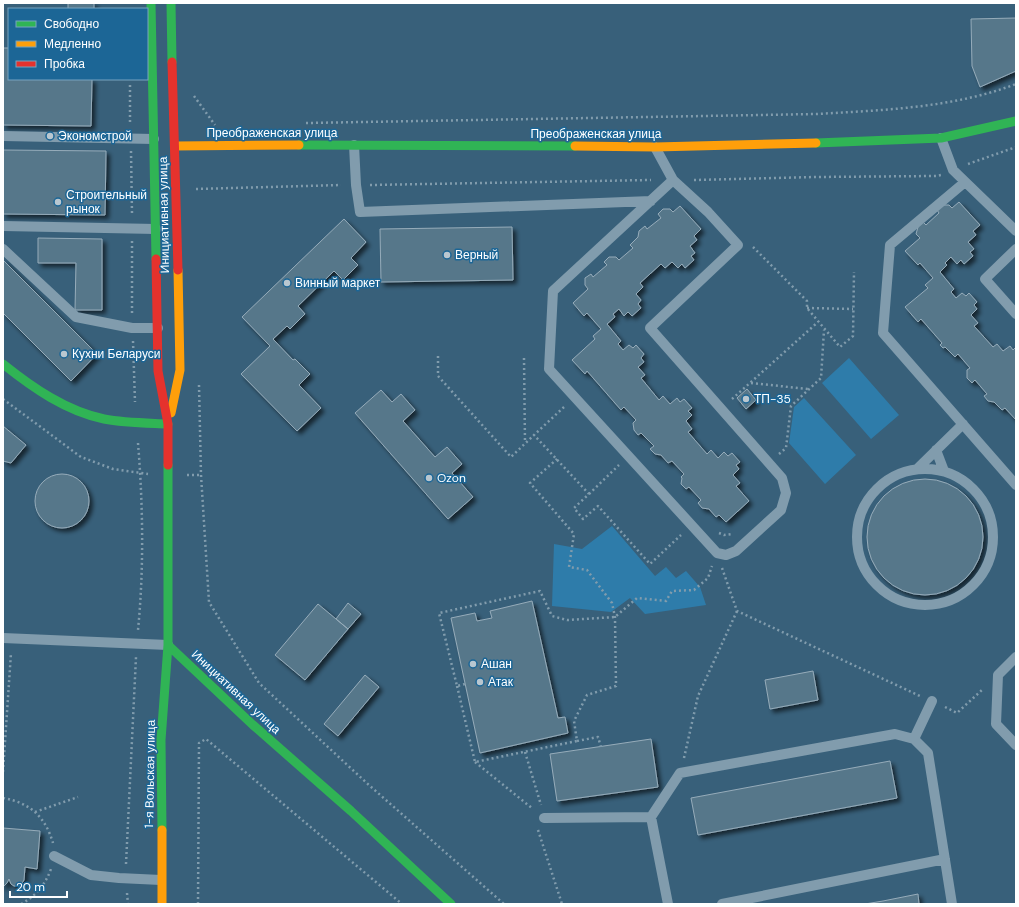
<svg xmlns="http://www.w3.org/2000/svg" width="1019" height="907" font-family="'DM Sans',sans-serif">
<defs>
<filter id="shadow"><feDropShadow dx="3.5" dy="3.5" stdDeviation="2" flood-color="#0009"/></filter>
</defs>
<rect width="100%" height="100%" fill="#38607a"/>
<path fill="#2e7caa" d="M849,358L899,415L871,439L822,383Z
M804,398L856,455L825,484L789,443L794,407Z
M612,526L655,576L666,567L676,578L686,571L700,587L706,605L645,614L630,598L611,612L552,606L554,544L582,549Z"/>
<path fill="#57778a" stroke="#96acba" filter="url(#shadow)" d="M68,3H94V9H68Z
M1016,18V71L980,87L972,66L971,19Z
M3,48H9V79H92L91,126L3,125Z
M3,150L106,151L105,215L3,214Z
M959,202L980,225L973,231L976,235L968,242L974,249L970,252L973,256L964,264L961,260L957,264L951,257L945,263L947,265L940,272L954,289L951,292L956,298L962,293L966,296L969,293L977,302L974,305L977,309L971,315L978,323L974,326L993,347L997,344L1003,351L1010,346L1013,350L1016,347V420L1005,408L1002,410L994,402L988,401L984,396L987,394L975,380L972,383L967,378V370L970,368L958,354L955,357L945,347L943,348L940,345L942,343L921,319L918,322L905,307L928,288L925,285L933,278L920,263L918,265L905,251L920,238L916,234L918,227L923,222L926,225L939,213L937,210L942,205H949L952,208Z
M680,206L701,229L694,236L697,240L690,246L695,253L691,256L694,260L685,268L682,264L678,268L672,262L665,268L661,264L640,283L643,287L636,294L641,300L638,304L641,308L632,316L628,312L624,316L619,309L613,314L615,317L607,324L621,341L618,344L623,350L629,345L633,348L636,345L644,354L641,358L644,362L638,367L645,375L641,378L659,400L663,396L670,404L677,398L680,402L684,399L692,408L688,411L692,415L686,421L692,429L688,432L707,454L711,450L718,458L724,452L728,456L732,453L740,462L736,465L739,469L733,475L740,483L736,486L749,501L726,522L719,515L716,517L709,509L702,508L698,503L701,500L689,487L686,489L681,484L682,478L681,477L684,474L672,461L668,463L661,455L655,454L650,449L654,446L641,433L638,435L634,430L633,423L636,420L624,407L621,410L587,371L585,374L572,360L595,339L593,336L601,329L587,313L584,316L573,303L588,289L585,285V278L591,274L593,277L607,265L604,262L609,257H616L619,260L633,248L630,245L638,237L639,231L645,226L647,229L661,218L658,214L663,209H670L673,212Z
M344,219L366,242L351,258L358,265L343,280L334,271L298,306L305,314L290,329L287,326L273,339L293,360L295,359L310,374L299,385L321,408L297,431L241,374L270,346L242,317Z
M512,227L513,280L381,282L380,229Z
M38,238L102,239V310H75L76,263H38Z
M3,260L97,354L71,381L3,313Z
M747,389L756,400L746,409L737,398Z
M381,390L392,402L401,394L415,410L403,421L435,457L447,447L462,464L452,473L473,497L448,519L355,413Z
M3,426L26,445L11,463L3,461Z
M35 501a27 27 0 1 1 54 0a27 27 0 1 1-54 0Z
M867 537a58 58 0 1 1 116 0a58 58 0 1 1-116 0Z
M532,601L558,718L565,717L568,733L480,753L451,618L475,613L477,621L492,618L490,611Z
M348,603L361,614L348,629L336,619Z
M318,604L348,629L305,680L275,655Z
M813,671L818,700L770,709L765,680Z
M365,675L379,687L338,736L324,724Z
M651,739L658,787L557,801L550,754Z
M890,761L897,798L698,835L691,798Z
M3,828L40,831L37,869L25,867L24,880L21,885L19,886H14L11,884L9,879L7,883L3,887Z
M918,894L919,904H865L883,901Z"/>
<g fill="none" stroke-linecap="round" stroke-linejoin="round">
<path stroke="#819cad" stroke-width="2.5" stroke-dasharray="2 3" stroke-linecap="butt" d="M130,85V124
M194,96L215,125
M306,123L817,114C884,110 953,108 1016,84
M131,151L132,214
M968,164L1016,147
M694,180L815,177L936,176L941,175
M370,185L651,180
M196,189L341,185
M132,241V314
M753,247L807,301V308L840,347L853,336L854,272
M807,308L853,309
M133,341L135,402
M438,356V376L511,457L534,435
M524,358L525,443
M751,383L808,389
M199,385L201,475L209,602L259,683L370,786L504,904
M3,399L81,457L113,469L148,474
M732,399L818,322
M564,407L534,435L589,494L574,508L583,519L598,506L650,564L681,535
M138,443C143,505 144,568 138,630
M779,454L786,448L791,406L821,378L824,330
M187,475H201
M589,494L619,465
M719,533L724,535L732,534
M722,568L737,611L920,696
M465,684L457,686L439,613L540,591L552,616L567,620L615,617L637,598L666,601L672,591L694,590L708,578L712,566
M457,686L475,762L577,741L574,721L587,695L616,686L615,617L612,603L587,570L569,567L574,534L530,483L557,459
M945,707L957,713L983,689
M577,741L598,737L601,747
M525,752L541,805
M684,758L698,696L737,611
M475,762L533,809
M3,772L11,653
M3,798C30,803 45,816 53,843
M35,812L78,797
M538,830L562,904
M126,864L136,657
M127,893L128,904
M21,904C36,896 45,885 51,869
M198,904L199,743L206,739L402,904"/>
<path stroke="#819cad" stroke-width="10" d="M3,136L154,139
M941,138L953,170L1016,231
M354,145L356,185L360,212L651,201
M655,147L673,180L708,212L738,245L650,328L782,478L786,493L781,510L736,551L726,555L717,553L549,369L553,291L673,180
M965,182L890,245L883,333L1016,485
M3,226L156,229
M3,249L76,317L132,328H158
M1016,249L985,279L1016,314
M936,450L944,471
M917,469L963,424
M857 537a68 68 0 1 1 136 0a68 68 0 1 1-136 0Z
M3,638L168,645
M1016,657L998,675L996,724L1016,745
M914,739L932,701
M544,818L651,817
M54,856L91,875L119,878L161,880
M668,904L651,817L680,773L895,734L914,739L928,753L952,904
M722,904L945,859"/>
<path stroke="#30b455" stroke-width="9" d="M151,3L156,259
M171,3L172,62
M816,143L941,138L1016,121
M299,145L575,146
M3,364C33,388 66,411 104,419C125,423 147,423 168,424
M168,645L253,725L351,811L451,904
M162,830L161,740L168,645V465"/>
<path stroke="#ff9f0a" stroke-width="9" d="M175,146L299,145
M575,146L655,147L816,143
M171,413L180,370L178,270
M162,830V904"/>
<path stroke="#e5322d" stroke-width="9" d="M172,62L178,270
M156,259L158,371L168,424V465"/>
</g>
<g fill="#b9c7d0" stroke="#1c6696" stroke-width="1.5">
<circle cx="50" cy="136" r="4"/>
<circle cx="58" cy="202" r="4"/>
<circle cx="447" cy="255" r="4"/>
<circle cx="287" cy="283" r="4"/>
<circle cx="64" cy="354" r="4"/>
<circle cx="746" cy="399" r="4"/>
<circle cx="429" cy="478" r="4"/>
<circle cx="473" cy="664" r="4"/>
<circle cx="480" cy="682" r="4"/>
</g>
<g text-anchor="middle" stroke-width="3" stroke-linejoin="round" paint-order="stroke">
<g font-size="12" fill="#fff" stroke="#1c6696">
<text x="272" y="137">Преображенская улица</text>
<text x="596" y="138">Преображенская улица</text>
<text transform="translate(164 215) rotate(-91)" y="4">Инициативная улица</text>
<text transform="translate(236 692) rotate(43)" y="4">Инициативная улица</text>
<text transform="translate(150 774) rotate(-89)" y="4">1-я Вольская улица</text>
</g>
<g font-size="12" fill="#fff" stroke="#1c6696" text-anchor="start">
<text x="58" y="140">Экономстрой</text>
<text x="66" y="199">Строительный<tspan x="66" dy="14">рынок</tspan></text>
<text x="455" y="259">Верный</text>
<text x="295" y="287">Винный маркет</text>
<text x="72" y="358">Кухни Беларуси</text>
<text x="754" y="403">ТП-35</text>
<text x="437" y="482">Ozon</text>
<text x="481" y="668">Ашан</text>
<text x="488" y="686">Атак</text>
</g>
</g>
<rect width="1019" height="907" fill="none" stroke="#ffffff" stroke-width="8"/>
<rect x="8" y="8" width="140" height="72" fill="#1c6696" stroke="#77a3c0"/>
<rect x="16" y="21" width="20" height="6" fill="#30b455" stroke="#77a3c0"/>
<text x="44" y="28" font-size="12" fill="#ffffff">Свободно</text>
<rect x="16" y="41" width="20" height="6" fill="#ff9f0a" stroke="#77a3c0"/>
<text x="44" y="48" font-size="12" fill="#ffffff">Медленно</text>
<rect x="16" y="61" width="20" height="6" fill="#e5322d" stroke="#77a3c0"/>
<text x="44" y="68" font-size="12" fill="#ffffff">Пробка</text>
<path d="M10 891v6h57v-6" fill="none" stroke="#ffffff" stroke-width="2"/>
<text x="16" y="891" font-size="12" fill="#ffffff" stroke="#1c6696" stroke-width="3" paint-order="stroke">20 m</text>
</svg>
